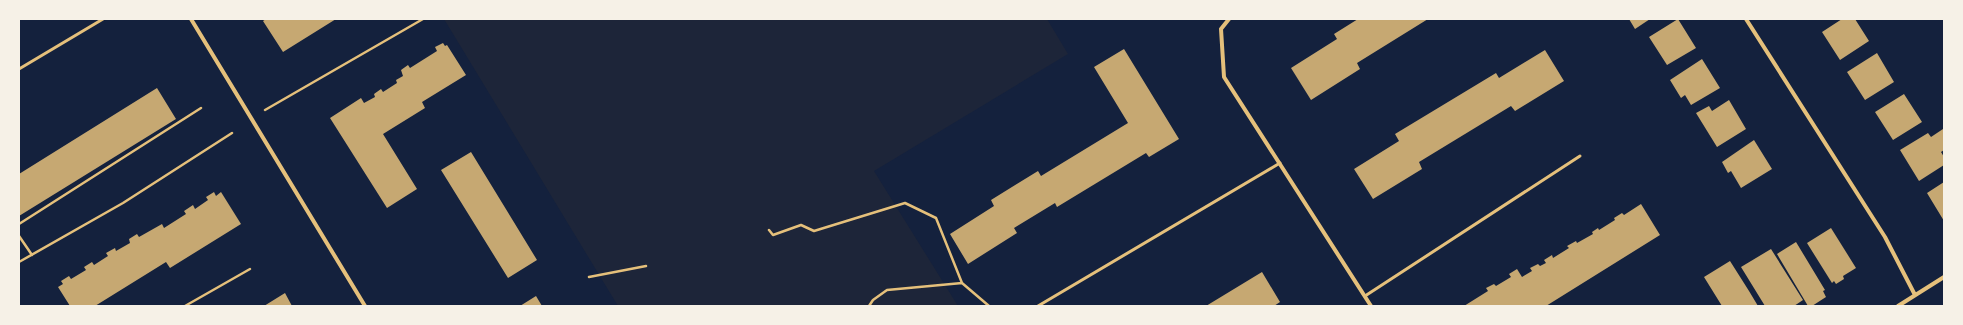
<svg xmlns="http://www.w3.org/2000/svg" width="1963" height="325" font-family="'Fira Sans',sans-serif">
<rect width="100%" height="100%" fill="#14213d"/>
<path fill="#1d2539" d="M444,19H1047L1068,54L874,171L958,306H618Z"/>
<path fill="#c6a872" d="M266,19H336L283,52L263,21Z
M1358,19H1428L1357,63L1360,69L1311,100L1291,68L1337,39L1334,34Z
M1629,19H1650L1635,29Z
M1678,19L1696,48L1667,65L1649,37Z
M1842,19H1855L1869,41L1840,60L1822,32Z
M443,43L445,46L447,45L466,75L422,102L425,108L383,134L417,189L387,208L330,118L361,98L364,103L375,97L374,94L381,89L383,92L397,83L396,80L403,76L401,70L408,65L410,68L437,51L435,47Z
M1124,49L1179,139L1149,157L1146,153L1057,207L1055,203L1014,228L1017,233L968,264L950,234L994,206L991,200L1038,171L1041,176L1128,123L1094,67Z
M1545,50L1564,81L1515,111L1511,106L1419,162L1422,169L1373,199L1354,169L1399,141L1395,134L1496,73L1499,78Z
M1877,53L1894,82L1865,100L1847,72Z
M1702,59L1720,88L1691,105L1685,95L1681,98L1670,80Z
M157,88L176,119L19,216V174Z
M1904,94L1922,122L1893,140L1875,112Z
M1729,100L1746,129L1717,147L1696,113L1709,106L1712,111Z
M1943,129L1944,150L1941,152L1944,157V165L1919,181L1900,150L1928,133L1931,137Z
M1754,140L1772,169L1741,188L1731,171L1728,173L1722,162Z
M471,152L537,260L508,278L441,170Z
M1944,182V221L1927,193Z
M214,192L216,196L221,192L241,224L170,268L166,262L95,306H70L58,287L63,284L61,281L69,276L71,279L86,270L84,267L92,262L94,265L108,256L106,253L115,248L116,251L130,243L129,239L137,234L139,237L162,224L164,228L186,214L184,211L193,205L195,209L208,200L206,197Z
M1641,204L1660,235L1546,306H1464L1488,291L1486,288L1494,284L1496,286L1511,277L1509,274L1517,269L1522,277L1532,271L1530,268L1538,264L1540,266L1546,263L1544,260L1552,255L1553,258L1569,248L1567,246L1576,241L1577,243L1593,234L1592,232L1598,228L1599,230L1615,220L1614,218L1622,213L1624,215Z
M1831,228L1856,268L1843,276L1844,279L1836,284L1834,281L1832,283L1807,243Z
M1796,242L1825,290L1823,291L1826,297L1812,306H1808L1777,254Z
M1771,249L1803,300L1794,306H1765L1741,267Z
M1730,261L1749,291L1758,306H1722L1704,277Z
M1262,272L1280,302L1274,306H1206Z
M285,293L292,306H264Z
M536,296L542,306H520Z"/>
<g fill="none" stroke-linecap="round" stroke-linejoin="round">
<path stroke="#e5c07b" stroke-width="2.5" d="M265,110L423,19
M19,224L201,108
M769,230L773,235L801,225L814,231L905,203L936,218L962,283L887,290L873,300L869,306
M19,236L32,255
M19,262L123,203L232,133
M589,277L646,266
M962,283L989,306
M185,306L250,269"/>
<path stroke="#e5c07b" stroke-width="3" d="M19,69L103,19
M1365,296L1580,156
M1038,306L1280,163"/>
<path stroke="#e5c07b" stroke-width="4" d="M191,19L365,306
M1229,19L1221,29L1224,77L1371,306
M1746,19L1885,237L1915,295
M1898,306L1944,277"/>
</g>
<rect width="1963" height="325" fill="none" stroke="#f6f1e7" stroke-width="40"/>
</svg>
